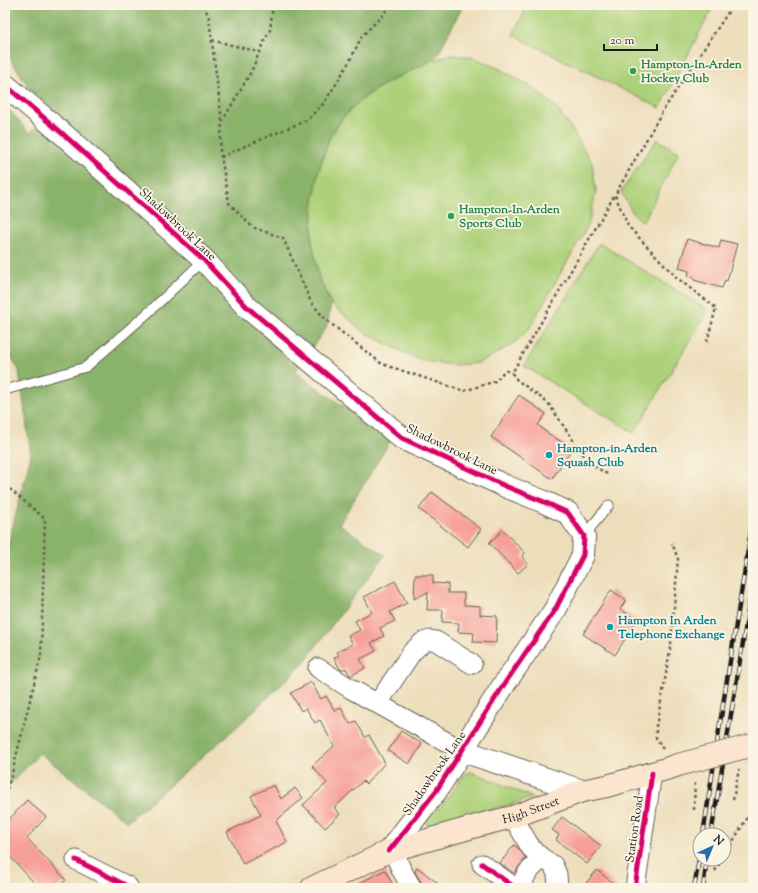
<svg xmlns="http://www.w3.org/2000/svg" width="758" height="893" font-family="'Sorts Mill Goudy',serif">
<rect width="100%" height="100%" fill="#fcf5e5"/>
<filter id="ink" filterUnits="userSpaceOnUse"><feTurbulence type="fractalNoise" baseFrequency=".025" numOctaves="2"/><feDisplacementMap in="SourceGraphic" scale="8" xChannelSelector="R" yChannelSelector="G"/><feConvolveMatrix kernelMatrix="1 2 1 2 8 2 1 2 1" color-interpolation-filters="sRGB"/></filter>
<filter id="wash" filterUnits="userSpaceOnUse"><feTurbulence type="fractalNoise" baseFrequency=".012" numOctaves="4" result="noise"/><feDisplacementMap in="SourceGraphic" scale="16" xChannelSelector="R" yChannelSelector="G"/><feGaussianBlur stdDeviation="0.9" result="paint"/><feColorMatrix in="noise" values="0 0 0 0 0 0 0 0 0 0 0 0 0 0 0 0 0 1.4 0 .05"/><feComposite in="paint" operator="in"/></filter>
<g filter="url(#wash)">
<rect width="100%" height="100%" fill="#eddebb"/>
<path fill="#add17a" stroke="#64764b" d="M528,5H714L660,108L513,35Z
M450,55L472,57L498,68L530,86L553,104L571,128L592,163L596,191L588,225L529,329L514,343L496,354L478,363L455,365L422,361L390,346L363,331L331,304L319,278L312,241L313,207L318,173L330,136L342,119L355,105L376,89L396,78L432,60Z
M657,139L679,152L643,222L633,213L621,192Z
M599,243L708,310L634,433L524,366Z
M471,772L482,776L529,796L532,798L452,821L433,827L429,826L426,822L435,806L439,809L465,774Z"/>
<path fill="#8ab36a" stroke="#536843" d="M5,5H463L438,54L432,60L396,78L376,89L355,105L342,119L330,136L318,173L313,207L312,242L319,278L331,304L329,316L326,328L295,372L391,440L339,524L385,555L302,665L231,732L127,822L40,753L5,789V557L31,455L19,370L5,347V105L29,133L56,112L31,91L5,50Z"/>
<g id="blocks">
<path fill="#f69f98" d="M687,239L719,248L721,240L737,244L727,281L725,280L722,288L694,280V277L688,276L689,271L679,268Z
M519,395L546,414L538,425L543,429V430L572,449L552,479L491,437Z
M432,492L481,529L468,547L419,509Z
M503,530L525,553L522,557L528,564L518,573L489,543Z
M415,575H433V583L448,584V593H464V605L480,606V615L497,616L496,643L473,642L474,633L458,632L459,623L442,622L443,610H427L428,592L414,599Z
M395,581L407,603L390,612L395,621L380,628L384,636L371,643L376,651L360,659L365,668L350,676L346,668L342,670L340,669L334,658L339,655L337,652L353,644L348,636L360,630L355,621L372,612L364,597Z
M611,590L626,600L620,609L637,620L615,655L583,634Z
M311,682L321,699L326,696L335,711L341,708L350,724L356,721L365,737L369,735L385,763L366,784L363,781L334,808L340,814L325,828L303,805L327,783L312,766L334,746L320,720L315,723L306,708L301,711L291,693Z
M401,731L422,744L409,764L388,751Z
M274,785L281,799L295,788L303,798L276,821L287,842L243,864L227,832L261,815L251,796Z
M27,800L46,817L27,838L66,880L57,888H39L5,851V824Z
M562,817L601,846L587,864L556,840L559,835L552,830Z
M514,845L519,849L526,858L514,873L500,863Z
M417,867L444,888H423L421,882L415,872Z
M385,870L394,888H350Z
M597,870L619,888H582Z"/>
</g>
</g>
<g filter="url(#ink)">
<use href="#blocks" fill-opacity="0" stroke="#656054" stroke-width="1"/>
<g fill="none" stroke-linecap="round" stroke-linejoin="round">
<defs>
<path id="service" d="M5,390L86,367L150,311L204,260
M584,536L609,505"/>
<path id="minor" d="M318,668L351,689L463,751
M378,703L412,652L423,642L430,640L436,641L472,664
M513,817L531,848L542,858L553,865L557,874L558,887L557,888
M393,850L402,871L412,888
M76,860L127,886L129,888
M482,864L514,887H523L525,888
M523,887L524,879L528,872L542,858
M635,888L652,773"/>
<path id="tertiary" d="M5,85L63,134L204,260L247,307L402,438L505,486L542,501L568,513L584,536L583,555L555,610L505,683L436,791L389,851
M463,751L582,791"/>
<g id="secondary">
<path id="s1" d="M312,888L389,851L480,825L513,817L582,791L607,786L666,769L678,765"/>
</g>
</defs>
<use href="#service" stroke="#656054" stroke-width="11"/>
<use href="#minor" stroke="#656054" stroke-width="21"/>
<use href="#tertiary" stroke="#656054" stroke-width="24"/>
<use href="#secondary" stroke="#656054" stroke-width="24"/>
<path stroke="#656054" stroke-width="2.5" stroke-dasharray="3 3" stroke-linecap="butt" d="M204,5L209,18L222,122
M273,5L270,30L262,46L251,72L222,122L220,150L229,203L252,227L283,238L311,302L325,319L382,364L464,391L496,381L505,370L512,373
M212,40L259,52
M221,157L243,147L307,120L324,103L338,81L349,62L362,36L385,13L388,5
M707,342L716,308L677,278L628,226L615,195L662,112L733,5
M607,474L588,462L548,403L517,380L512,373L614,196
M5,485L45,519L41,656L12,773L5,795
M663,749L656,738V726L664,686L671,643L678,559L672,543
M733,800L739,769
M694,810L695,780
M724,856L753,808
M715,871L722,859
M5,881L12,888"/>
<use href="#service" stroke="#fff" stroke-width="9"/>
<use href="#minor" stroke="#fff" stroke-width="19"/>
<use href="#tertiary" stroke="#fff" stroke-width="22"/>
<use href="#secondary" stroke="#fce5cf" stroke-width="22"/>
<defs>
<path id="rail" d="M703,835L721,717L753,519
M711,835L753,582
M694,888L700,854
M703,888L707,859"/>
</defs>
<use href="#rail" stroke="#1c1c1c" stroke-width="4.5"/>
<use href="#rail" stroke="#fcf5e5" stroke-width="3" stroke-dasharray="9" stroke-linecap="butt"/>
<defs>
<path id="secondary-bridge" d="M678,765L753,745"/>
</defs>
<use href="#secondary-bridge" stroke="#656054" stroke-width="24" stroke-linecap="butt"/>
<use href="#secondary-bridge" stroke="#fce5cf" stroke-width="22"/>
<defs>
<path id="cycleway" d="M5,85L63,134L204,260L247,307L402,438L505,486L542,501L568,513L584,536L583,555L555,610L505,683L436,791L389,851
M76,860L127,886L129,888
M482,864L514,887H523L525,888
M635,888L652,773"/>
</defs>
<use href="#cycleway" stroke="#fcf5e5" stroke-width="8"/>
<use href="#cycleway" stroke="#d6006c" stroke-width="5"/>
</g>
</g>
<g fill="#2e9e5b" stroke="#fcf5e5" stroke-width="1.5">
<circle cx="633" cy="71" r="4"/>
<circle cx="451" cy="216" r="4"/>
</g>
<g fill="#0f9aa8" stroke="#fcf5e5" stroke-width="1.5">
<circle cx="549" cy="455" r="4"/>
<circle cx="610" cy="627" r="4"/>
</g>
<g text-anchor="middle" stroke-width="3.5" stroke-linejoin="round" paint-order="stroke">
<g font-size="12" font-weight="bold" fill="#27864d" stroke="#fcf5e5" text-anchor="start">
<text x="641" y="68">Hampton-In-Arden<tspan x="641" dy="14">Hockey Club</tspan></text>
<text x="459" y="213">Hampton-In-Arden<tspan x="459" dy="14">Sports Club</tspan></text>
</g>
<g font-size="12" fill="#1c1c1c" stroke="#fcf5e5">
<text transform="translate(178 224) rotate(43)" y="4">Shadowbrook Lane</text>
<text transform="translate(452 449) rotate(26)" y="4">Shadowbrook Lane</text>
<text transform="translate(434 773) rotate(-55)" y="4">Shadowbrook Lane</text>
<text dy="4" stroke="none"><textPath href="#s1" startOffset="233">High Street</textPath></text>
<text transform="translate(634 829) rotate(-82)" y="4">Station Road</text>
</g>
<g font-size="12" font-weight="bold" fill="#0d838f" stroke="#fcf5e5" text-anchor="start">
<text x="557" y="452">Hampton-in-Arden<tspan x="557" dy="14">Squash Club</tspan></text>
<text x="618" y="624">Hampton In Arden<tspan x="618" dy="14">Telephone Exchange</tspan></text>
</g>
</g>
<rect width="758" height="893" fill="none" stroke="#fcf5e5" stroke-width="20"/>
<g transform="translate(712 847) rotate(44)"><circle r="19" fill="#fcf5e5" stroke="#a29e95"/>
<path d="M0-3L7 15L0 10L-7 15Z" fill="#1f6fb2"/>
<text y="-6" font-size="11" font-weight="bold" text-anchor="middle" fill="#1c1c1c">N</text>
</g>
<path d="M604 44v6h53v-6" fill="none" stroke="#1c1c1c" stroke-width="2"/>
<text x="610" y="44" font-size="12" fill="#1c1c1c" stroke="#fcf5e5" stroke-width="3" paint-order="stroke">20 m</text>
</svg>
